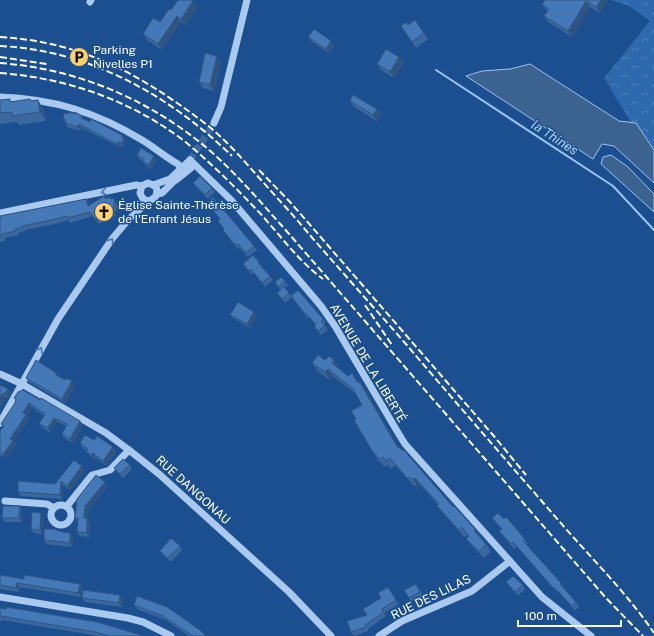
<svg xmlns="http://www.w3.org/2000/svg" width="654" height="636" font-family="'Public Sans',sans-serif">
<defs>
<pattern id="forest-crowns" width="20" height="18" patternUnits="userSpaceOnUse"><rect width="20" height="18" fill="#2e69ad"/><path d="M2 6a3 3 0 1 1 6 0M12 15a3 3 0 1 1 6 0" fill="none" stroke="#4d80b9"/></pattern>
</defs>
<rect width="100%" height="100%" fill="#1b4f8f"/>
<path fill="url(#forest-crowns)" d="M611,0H654V160L604,78L650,21L629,6Z"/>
<path fill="#3c6290" stroke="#9cc4f0" d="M530,64L619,121L636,123L654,150V183L614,146L602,144L593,159L466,76L482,71L510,69Z
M611,155L628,167L654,194V212L601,164L603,157Z"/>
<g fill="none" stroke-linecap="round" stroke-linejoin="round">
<path stroke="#9cc4f0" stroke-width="2" d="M436,70L613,186L654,230"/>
<path stroke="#3d69a0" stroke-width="7" stroke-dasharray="7 3.5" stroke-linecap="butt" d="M190,160L214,123"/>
<path stroke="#a9c9ee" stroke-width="7" d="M90,2L91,0
M0,97C54,99 96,112 142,140C154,147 165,157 178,164L181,169
M214,123L221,107L247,0
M190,160L232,201L321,306L335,326L397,431L405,444L542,597L591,636
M176,180L191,168L190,160
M153,185L170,179L190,160
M157,194L162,193L179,176
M0,213L136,185L142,186
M0,374L22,384L106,433L129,450L159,474L289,592L331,636
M0,423L58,319L112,239L128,220L149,201L154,198L156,196L157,190L156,187L153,185L148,183L142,186L140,193L143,199L149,201
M5,501L47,504L54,508
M51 515a10 10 0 1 1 20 0a10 10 0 1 1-20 0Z
M67,506L92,475L110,470L129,450
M0,597L128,618L143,622L171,636
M379,636L402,621L472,591L510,561"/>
<path stroke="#fff" stroke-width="2" stroke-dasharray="7 3" stroke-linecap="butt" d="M0,37C82,42 138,73 202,121C222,136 238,154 254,172C268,188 283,204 297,220C332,261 369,302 405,343C458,405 512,467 566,529C596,563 629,596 654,633
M0,46C89,50 169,95 232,156
M0,57L47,64
M0,63C80,69 156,102 216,156C242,180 266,208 290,235L606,598L643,636
M0,73C66,78 130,100 183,140C209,161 233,185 256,209C278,232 297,260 323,279
M259,170L291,203L493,435L526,475
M365,305L392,345"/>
</g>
<path fill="#3a679d" d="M545,0H608L600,13L590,7L572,37L548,22L544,16L547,11L542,5Z
M197,7L185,25L181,22L162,50L147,40L143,34L160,22L171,10Z
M415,20L428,39L416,48L401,26L408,25Z
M308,37L331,41L334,45L329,53L311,41Z
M399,57L404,63L394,78L381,70L377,64Z
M221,62L214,91L203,88L199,82Z
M30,99L32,101L44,110L46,121L19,125L17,122L0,124V100L12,102Z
M350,101L377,109L381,115L377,121L354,107Z
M68,114L82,116L84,119L90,122L122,135L127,141L124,147L121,145L120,147L82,128L81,131L67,127L63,119Z
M137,155L156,160L152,169L145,165L143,161L139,159Z
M193,183L212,188L215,192L208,199L196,187Z
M113,198L118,207L116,208L118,210L114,212L116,215L99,224L93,216L70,223L69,220L55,224L25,230V231L18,233L19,235L5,238V241L0,242V216L86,199L89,203V205L106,199H111Z
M207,203L254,246L257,250L248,257L240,248L239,249L237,248L226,234L224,229L218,221L220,219Z
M259,262L262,266V267L273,280L265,287L254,273L252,275L243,264Z
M285,281L288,285L285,288L291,296L323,319L326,323L324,324L328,330L321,335L314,326L316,325L309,317L307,318L292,297L285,303L277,293L280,290L275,282Z
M254,312L257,316L250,328L233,318L230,315Z
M325,360H334L339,368V369L358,383L365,389L398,447L475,529L481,537V538L486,544L491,552L484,558L472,546L466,539L468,537L467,535L464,537L443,513L437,506L438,505L420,485L418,487L416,485L414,486L395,465L391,469L388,465L384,467L380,461L379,462L374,454L356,419L362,405L356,394L333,376L330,380L318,371L312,363Z
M56,373L59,376L75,385L65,403L29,382L26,378Z
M0,386L8,389L11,393L8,398L5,397L0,408Z
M14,398L80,421L83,425L73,443L64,438L62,434L66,426L57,422L50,432L42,428L39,424L44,416L32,407L27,416L29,419L13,441L16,445L6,458L1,455L0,456V431L3,427L1,424L15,403L16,400Z
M94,440L113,447L116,452L107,466L96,458L95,460L90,456L86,451H87L83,448L80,443Z
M130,465L132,469L123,478L117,472L114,468Z
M85,470L70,490L63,485L62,499L20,496L18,492L55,484Z
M105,482L107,486L88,510L87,518L90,522L89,537L80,536L77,532L78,522L75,518Z
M22,510V522H5L2,518Z
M41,513L43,517L42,534L34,533L31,529Z
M492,518L504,519L525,539L528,544L527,545L561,583L564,588H563L576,602L579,607L575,611L559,592L558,593L517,546L514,549L503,536L499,531L502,529Z
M63,532L70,533L73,537L72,547L46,544L44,540Z
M180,546L182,550L171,562L163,555L160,551Z
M0,575L24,579L80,584L82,588L81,597L20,587L19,592L0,589Z
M506,582L523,585L525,589L518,596Z
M388,587L399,604L384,613L386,616L368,629V631L354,636L351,632L367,615L381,598Z
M419,588L423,596L411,602L409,598Z
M120,595L123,599L122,607L85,602L82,598Z
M137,596L206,636H189L166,620L137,609L134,605Z
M0,608L144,636H99L2,620L1,622H0Z"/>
<path fill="#305480" d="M601,0H608L600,13L596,7Z
M193,1L197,7L185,25L181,19Z
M586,1L590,7L572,37L568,31Z
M177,16L181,22L162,50L158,44Z
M331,41L334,45L329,53L326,49Z
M217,56L221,62L214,91L210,85Z
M399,57L404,63L394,78L390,72Z
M38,100L44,110L46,121L40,112Z
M377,109L381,115L377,121L373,115Z
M79,124L82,128L81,131L78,127Z
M122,135L127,141L124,147L122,143Z
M118,142L121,145L120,147L117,144Z
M154,156L156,160L152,169L149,165Z
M86,199L89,203L90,210L88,206Z
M254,312L257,316L250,328L247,324Z
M334,360L339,368L337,371L332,363Z
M328,369L333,376L330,380L325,372Z
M72,381L75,385L65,403L62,399Z
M359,381L365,389L403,455L398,448Z
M8,389L11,393L8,398L5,394Z
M3,393L5,397L0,408V398Z
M29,403L32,407L27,416L29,419L13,441L16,445L6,458L3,454L10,439Z
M54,418L57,422L50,432L48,428Z
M80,421L83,425L73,443L70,439Z
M113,447L116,452L107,466L103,461Z
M93,453L96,458L95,460L91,455Z
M82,466L85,470L70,490L67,486Z
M415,478L420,485L418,487L413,480Z
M61,481L63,485L62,499L60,495Z
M105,482L107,486L88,510L87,522L84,518L85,506Z
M20,506L22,510V522L19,518Z
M41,513L43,517L42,534L40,530Z
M87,518L90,522L89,537L87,533Z
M475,529L481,537L480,539L475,532Z
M70,533L73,537L72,547L70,543Z
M17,583L20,587L19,592L16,588Z
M80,584L82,588L81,597L78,593Z
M120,595L123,599L122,607L119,603Z"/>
<path fill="#4478b7" stroke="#305480" d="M178,0H191L193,1L181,19L177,16L158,44L143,34L153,18L160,22L169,9L171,10Z
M545,0H601L596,7L586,1L568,31L544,16L549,9L542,5Z
M415,20L424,33L412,42L401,26L406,22L408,25Z
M314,29L331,41L326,49L308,37Z
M386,49L399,57L390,72L377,64Z
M205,53L217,56L210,85L199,82Z
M353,95L377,109L373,115L350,101Z
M10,99V102L30,99L31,101L38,100L40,112L12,116V112L0,113V100Z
M68,112L75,114V112L82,116L81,118L90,122L91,119L122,135L121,136L124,138L122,143L118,142L117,144L79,124L78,127L65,123L66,120L63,119L64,113L68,114Z
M141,148L154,156L149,165L142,161L144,159L137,155Z
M200,176L212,188L205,195L193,183Z
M104,196L106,199L109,197L111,199L113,198L115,202L113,204L115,206L111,208L113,211L96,220L90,212L68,218L67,216L52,220L22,226L23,227L15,229L16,231L2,234V236L0,237V216L86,199L88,206Z
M213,197L254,246L246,253L238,244L236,245L234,244L223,230L224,229L218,221L220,219L207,203Z
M253,255L259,262L258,263L270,276L262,283L251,269L249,271L243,264Z
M281,277L285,281L278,287L275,282Z
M284,287L289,293L282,299L277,293Z
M298,290L323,319L321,321L325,326L318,331L314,326L316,325L306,313L305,314L291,296Z
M238,302L254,312L247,324L230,315Z
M318,355L325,360L329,356L334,360L332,363L348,376L352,373L358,383L359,381L398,448L399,447L403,451L404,450L453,507L454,506L475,529V532L486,544L479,551L466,539L469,536L462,527L459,530L437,506L439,504L415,478L413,480L410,477L408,479L390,458L386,461L383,457L379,459L375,453L374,454L354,420L356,419L351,411L362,405L353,389L347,384L328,369L325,372L312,363Z
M36,360L52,370L56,373V375L65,380L66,378L72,381L62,399L26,378Z
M0,385L8,389L5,394L3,393L0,398Z
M23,390L40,400L41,398L80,421L70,439L62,434L67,424L54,418L48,428L39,424L45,414L29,403L23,413L26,415L10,439L13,441L3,454L0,452V431L4,426L1,424L15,403L16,399L14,398L18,392Z
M85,435L94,440L97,436L113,447L103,461L93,453L91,455L86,451L88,449L80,443Z
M123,459L130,465L120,474L114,468Z
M74,460L82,466L67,486L61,481L60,495L18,492V481L55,484Z
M96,475L105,482L85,506L84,518H87V533L77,532L78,518H75L77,499Z
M3,506H20L19,518H2Z
M32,512L41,513L40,530L31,529Z
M498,513L504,519L506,517L525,539L523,541L561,583L560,584L576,602L572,606L555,588L554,589L513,542L511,544L499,531L502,529L492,518Z
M44,529H53L63,532L70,533V543L44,540Z
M171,538L180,546L168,558L160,551Z
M0,575L24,579V575L80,584L78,593L17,583L16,588L0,585Z
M513,576L523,585L515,592L506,582Z
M416,584L420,592L409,598L404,590Z
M388,587L396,600L382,609L384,612L365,625L366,627L351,632L347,621L367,615L363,609L381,598L378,593Z
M83,590L120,595L119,603L82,598Z
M137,596L167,607L200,630L206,636H193L163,616L134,605Z
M6,607L97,622L144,636H110L95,632L0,616V608L6,609Z"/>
<defs><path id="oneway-chevron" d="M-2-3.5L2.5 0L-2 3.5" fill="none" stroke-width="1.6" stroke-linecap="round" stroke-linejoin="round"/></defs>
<g stroke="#4674ac">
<use href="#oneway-chevron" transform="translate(104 192) rotate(168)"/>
<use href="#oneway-chevron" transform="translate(111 241) rotate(-54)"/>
<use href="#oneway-chevron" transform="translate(40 350) rotate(-61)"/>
</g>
<defs>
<symbol id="parking-disc" viewBox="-11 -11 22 22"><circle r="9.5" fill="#ffd166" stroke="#1b4f8f"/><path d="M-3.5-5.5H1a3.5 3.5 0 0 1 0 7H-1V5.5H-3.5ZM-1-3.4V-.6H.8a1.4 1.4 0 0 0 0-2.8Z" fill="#111"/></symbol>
<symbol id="church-disc" viewBox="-11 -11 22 22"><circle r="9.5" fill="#ffd166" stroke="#1b4f8f"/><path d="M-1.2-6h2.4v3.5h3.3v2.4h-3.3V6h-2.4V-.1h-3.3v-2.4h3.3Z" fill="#111"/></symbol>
</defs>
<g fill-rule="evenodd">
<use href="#parking-disc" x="68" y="46" width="22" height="22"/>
<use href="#church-disc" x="93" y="201" width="22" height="22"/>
</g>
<g text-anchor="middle" stroke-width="3" stroke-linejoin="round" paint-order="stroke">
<g font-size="12" fill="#fff" stroke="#1b4f8f" text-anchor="start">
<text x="93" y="54">Parking<tspan x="93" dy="14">Nivelles P1</tspan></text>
<text x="118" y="209">Église Sainte-Thérèse<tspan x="118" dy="14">de l'Enfant Jésus</tspan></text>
</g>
<g font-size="12" fill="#fff" stroke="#1b4f8f">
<text transform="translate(368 363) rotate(59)" y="4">AVENUE DE LA LIBERTÉ</text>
<text transform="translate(193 490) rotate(42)" y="4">RUE DANGONAU</text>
<text transform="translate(431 597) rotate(-26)" y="4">RUE DES LILAS</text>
</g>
<g font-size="13" font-style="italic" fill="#b5d3f5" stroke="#1b4f8f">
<text transform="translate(555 137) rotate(33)" y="5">la Thines</text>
</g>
</g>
<path d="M518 620v6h103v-6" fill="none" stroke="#ffffff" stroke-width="2"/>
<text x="524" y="620" font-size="12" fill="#ffffff" stroke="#1b4f8f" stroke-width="3" paint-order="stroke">100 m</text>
</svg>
